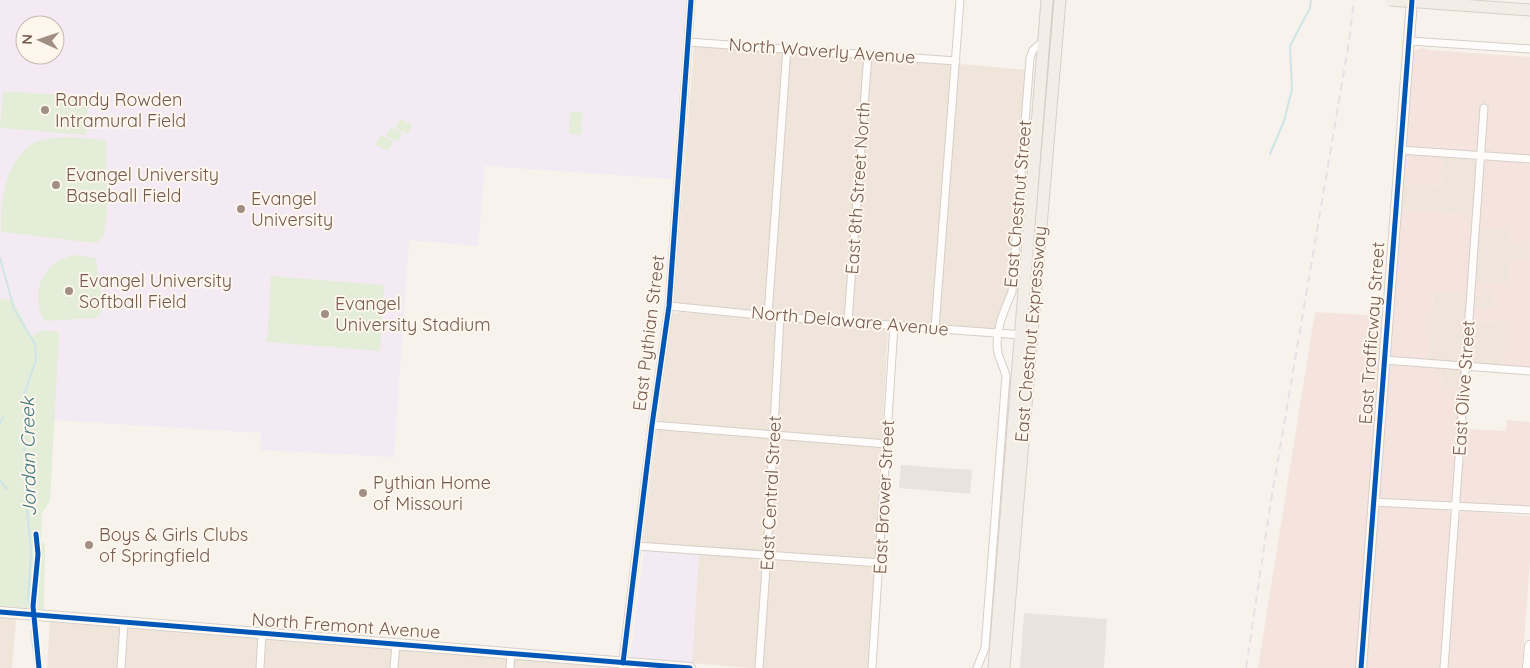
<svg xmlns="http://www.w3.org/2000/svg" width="1530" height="668" font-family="Quicksand,sans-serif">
<rect width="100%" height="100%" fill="#f7f2ec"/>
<path fill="#f0e5da" d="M694,46L949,63L1026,70L1008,292L999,311L995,328L989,330L775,313L675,303L674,299Z
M1443,157L1476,160L1473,215L1400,209L1402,184L1441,186Z
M1479,229L1511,231L1510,246L1530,247V259L1510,258L1508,284L1476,282Z
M1433,291L1468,294L1463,359L1460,362L1429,360Z
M1475,295L1495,296L1494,309L1474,308Z
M680,312L885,329L888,331L875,554L876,571L870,668H750L692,663L699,547L647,543L643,539L672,316L674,313Z
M1473,321L1506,322L1503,366L1472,363Z
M1442,367L1461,369L1462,371L1461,387L1441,386Z
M0,618L16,619L12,668H0Z
M50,622L620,668H47Z"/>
<path fill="#f4e4dd" d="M1422,48L1430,50L1530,57V156L1406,146L1413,52L1415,50Z
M1407,155L1443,157L1441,186L1402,184L1404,158Z
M1488,160L1530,164V247L1510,246L1511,231L1479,229L1484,162Z
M1400,209L1473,215L1468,294L1433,292L1429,360L1390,357Z
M1510,258L1530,259V369L1503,366L1506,322L1473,321L1474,308L1494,309L1495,296L1475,295L1476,282L1508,284Z
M1315,312L1382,316L1356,668H1258Z
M1391,363L1442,367L1441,385L1461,387L1454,497L1452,503L1382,499L1379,496L1389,364Z
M1507,420L1530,422V509L1461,504L1458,499L1465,429L1506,431Z
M1383,506L1446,510L1452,513L1440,668H1366L1378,512V509Z
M1463,511L1530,516V560L1522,668H1446L1458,515Z"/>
<path fill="#eae2dd" d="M901,465L972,470L970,494L899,488Z
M1024,613L1107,619L1104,668H1020Z"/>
<path fill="#f3eaf3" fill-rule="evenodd" d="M0,0H686L672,179L485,166L478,246L409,240L394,457L260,450L261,433L53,420L59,332L42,330L31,336L13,300L0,299ZM25,25H55V55H25Z
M644,550L699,554L692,663L630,658Z"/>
<path fill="#e4edd7" d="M3,91L89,97L86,135L0,128Z
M570,112H582L581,135L569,134Z
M400,119L412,124L408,134L395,128Z
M390,127L402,133L398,142L386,136Z
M380,135L393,141L388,151L376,145Z
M67,137L106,140L107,209L104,236L96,243L1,232C0,202 5,162 32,144C41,138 57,138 67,137Z
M74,255L96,258L103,310L96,318L44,321C30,292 42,262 74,255Z
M271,276L384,285L380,351L267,342Z
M0,299L13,300L31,336L42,330L59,332L50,501L42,513L41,542L45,544L44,609L0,606Z"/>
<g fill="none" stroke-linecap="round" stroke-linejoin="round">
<path stroke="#cee5e7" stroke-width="2" d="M1270,154L1284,121L1292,89L1290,46L1310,8L1311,0
M0,258L14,309L35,344L36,360L24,395L25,487L31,551L28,602
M0,423L3,417
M0,481L7,489
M31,631L36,668"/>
<defs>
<path id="street" d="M1409,41L1530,49
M688,42L956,61
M1400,150L1530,159
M669,306L780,317L1023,335
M768,315L787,48
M848,321L868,54
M935,328L960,0
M1384,360L1530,371
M652,425L887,444
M1373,502L1530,510
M637,546L880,563
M121,668L124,623
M260,668L262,634
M394,668L396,644
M510,668L511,653
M622,668L652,425L669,306L691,0
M759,668L767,554L780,317
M872,668L894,325
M977,668L985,648L1006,376C1004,368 1000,361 998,353C994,332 1004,311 1012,292L1030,58L1033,50L1044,41
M1444,668L1484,108"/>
<path id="secondary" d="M0,612L690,668
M1361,668L1412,0
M1528,668L1530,646"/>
<path id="primary" d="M1516,9L1530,10
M994,668L1047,0
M1004,668L1060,0"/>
</defs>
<use href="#street" stroke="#d6cec8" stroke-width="9"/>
<use href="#secondary" stroke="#d6cec8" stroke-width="12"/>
<use href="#primary" stroke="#d8cfca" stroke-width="13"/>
<use href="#street" stroke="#fefdfc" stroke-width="7"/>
<use href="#secondary" stroke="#fefdfc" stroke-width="10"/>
<use href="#primary" stroke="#f2ede6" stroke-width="11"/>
<path stroke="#e5e2e5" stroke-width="2" stroke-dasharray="8 5" stroke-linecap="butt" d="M1246,668L1271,501L1349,42L1354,0"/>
<defs>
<path id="primary-bridge" d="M1390,0L1516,9"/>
</defs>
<use href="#primary-bridge" stroke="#d8cfca" stroke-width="13" stroke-linecap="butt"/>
<use href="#primary-bridge" stroke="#f2ede6" stroke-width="11"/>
<defs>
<path id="cycleway" d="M36,534L38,554L33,606L39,668
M0,612L690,668
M623,663L652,425L669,306L691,0
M1361,668L1412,0"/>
</defs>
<use href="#cycleway" stroke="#fef7ee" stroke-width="8"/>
<use href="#cycleway" stroke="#0057b8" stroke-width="5"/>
</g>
<g fill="#a28f84" stroke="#fef7ee" stroke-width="2">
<circle cx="45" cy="110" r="5"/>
<circle cx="56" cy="185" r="5"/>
<circle cx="241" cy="209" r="5"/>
<circle cx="69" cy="291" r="5"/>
<circle cx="325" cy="314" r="5"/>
<circle cx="363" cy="493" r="5"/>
<circle cx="89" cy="545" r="5"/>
</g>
<g text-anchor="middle" stroke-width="4" stroke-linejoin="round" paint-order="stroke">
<g font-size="18" fill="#75594c" stroke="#fef7ee">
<text transform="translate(822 51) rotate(4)" y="6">North Waverly Avenue</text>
<text transform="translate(858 188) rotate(-86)" y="6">East 8th Street North</text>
<text transform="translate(1018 204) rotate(-85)" y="6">East Chestnut Street</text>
<text transform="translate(850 321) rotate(5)" y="6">North Delaware Avenue</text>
<text transform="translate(649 333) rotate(-83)" y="6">East Pythian Street</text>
<text transform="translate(1372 333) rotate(-86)" y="6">East Trafficway Street</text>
<text transform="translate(1031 334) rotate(-85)" y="6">East Chestnut Expressway</text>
<text transform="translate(1464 388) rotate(-86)" y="6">East Olive Street</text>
<text transform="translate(771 493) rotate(-87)" y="6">East Central Street</text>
<text transform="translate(884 497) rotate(-87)" y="6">East Brower Street</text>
<text transform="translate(346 626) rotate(4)" y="6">North Fremont Avenue</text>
</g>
<g font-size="18" fill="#75594c" stroke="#fef7ee" text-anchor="start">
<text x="55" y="106">Randy Rowden<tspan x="55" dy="21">Intramural Field</tspan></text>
<text x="66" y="181">Evangel University<tspan x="66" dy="21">Baseball Field</tspan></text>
<text x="251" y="205">Evangel<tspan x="251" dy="21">University</tspan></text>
<text x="79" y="287">Evangel University<tspan x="79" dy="21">Softball Field</tspan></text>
<text x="335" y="310">Evangel<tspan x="335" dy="21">University Stadium</tspan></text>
<text x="373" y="489">Pythian Home<tspan x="373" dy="21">of Missouri</tspan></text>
<text x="99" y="541">Boys &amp; Girls Clubs<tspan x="99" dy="21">of Springfield</tspan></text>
</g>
<g font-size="19" font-style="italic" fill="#437880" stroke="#fef7ee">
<text transform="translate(28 457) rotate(-91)" y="7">Jordan Creek</text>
</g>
</g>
<g transform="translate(40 40) rotate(273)"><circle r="24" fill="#fef7ee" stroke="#c7b8ad"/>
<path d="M0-4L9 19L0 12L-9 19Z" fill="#a28f84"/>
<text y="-8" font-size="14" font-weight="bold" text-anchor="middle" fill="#75594c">N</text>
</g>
</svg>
